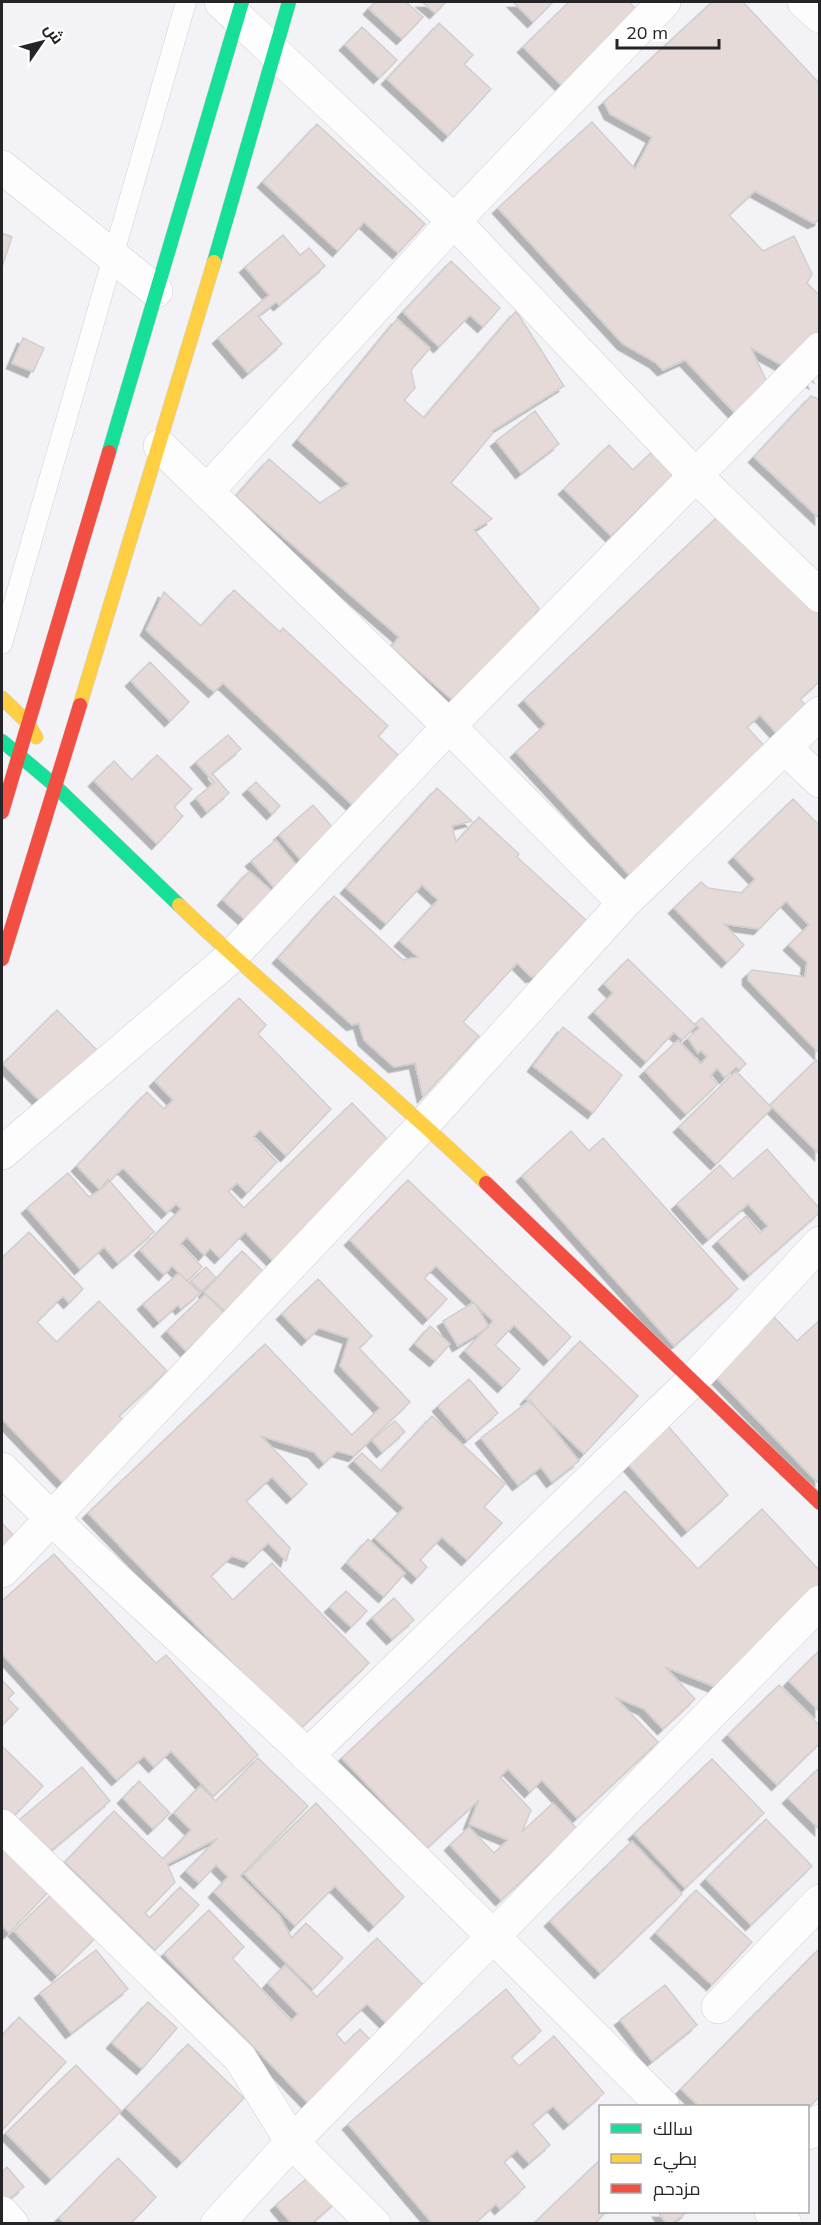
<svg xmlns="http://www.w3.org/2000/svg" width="821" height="2225" font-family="Mulish,Cairo,sans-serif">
<defs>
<filter id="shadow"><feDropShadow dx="-5.5" dy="5.5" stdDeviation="0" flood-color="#0004"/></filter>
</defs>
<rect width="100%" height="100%" fill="#f3f3f7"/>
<path fill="#e6dad8" stroke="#d0cfd0" stroke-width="1.5" filter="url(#shadow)" d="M375,2H406L423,17L402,39L369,9Z
M422,2H446L435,13Z
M513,2H553L533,22Z
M569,2H629L642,15L567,91L523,47Z
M712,2H743L820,84V220L813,223L755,191L729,215L763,251L794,236L812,274L807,283L820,296V333L799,352L814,383L751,348L774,397L745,424L685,360L663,370L655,362L623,344L498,208L592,122L635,169L652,137L610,114L604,102Z
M439,23L473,55L464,64L491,89L448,136L387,79Z
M362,27L397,60L379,78L345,45Z
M317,124L425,224L398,253L364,222L338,251L263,182Z
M2,233L12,237L2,267Z
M283,235L300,255L309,248L325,266L279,305L276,302L258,316L282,344L248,373L218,338L269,295L245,267Z
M451,261L500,308L483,327L470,315L439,347L403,312Z
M516,311L564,386L492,431L493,433L451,483L492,519L474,530L539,608L518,641L463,709L391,647L399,637L236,496L269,459L320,503L349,484L298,440L397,319L430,348L411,370L415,388L404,400L424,418Z
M23,338L44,348L33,372L12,363Z
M811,396L820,400V519L754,457Z
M535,411L559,444L521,473L496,441Z
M609,445L633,470L655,449L677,471L611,536L564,489Z
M731,504L820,589V681L800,699L810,710L780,737L760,715L747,727L770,752L634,880L516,752L546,724L524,700Z
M234,590L280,632L283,628L388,726L378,736L409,765L363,815L223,683L214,692L146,630L164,592L201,626Z
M150,662L189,702L170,721L131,681Z
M228,735L241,749L212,773L229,793L207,812L196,798L214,783L196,762Z
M157,755L192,789L174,807L183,816L157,844L94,781L114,761L132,780Z
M256,782L280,806L272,814L248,789Z
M437,788L472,821L452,826L456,842L479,817L519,854L517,857L586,920L536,976L531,977L517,963L463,1022L479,1036L423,1097L415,1063L394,1067L364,1040L359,1023L352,1025L278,958L334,896L403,960L418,957L400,941L438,900L422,885L386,924L346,888Z
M793,799L820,826V1054L748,980V974L752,970L805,977L807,962L789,945L809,925L786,901L759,929L724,924L744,945L727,962L674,908L701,882L708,888L742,893L755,879L734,857Z
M313,805L341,837L308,868L279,835Z
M276,840L300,870L276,890L251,861Z
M249,871L280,898L254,928L223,900Z
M628,959L696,1026L682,1040L674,1032L646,1062L594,1012L613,993L604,984Z
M239,998L266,1025L258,1034L331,1109L286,1156L260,1130L253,1137L277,1162L247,1193L237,1183L228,1191L244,1208L352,1103L395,1147L276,1264L245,1232L220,1258L210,1248L204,1255L187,1237L180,1244L202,1267L187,1281L172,1266L164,1275L140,1250L181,1209L176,1204L167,1213L123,1168L100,1190L77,1166L147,1092L164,1109L173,1100L155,1081Z
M57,1010L114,1067L41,1102L3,1064Z
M702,1018L746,1064L739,1070L736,1067L725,1078L717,1068L710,1076L718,1084L686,1114L645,1071L678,1040L701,1064L707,1057L701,1050L698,1053L688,1038L699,1028L695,1024Z
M563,1027L622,1075L593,1113L533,1066Z
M816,1060L820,1064V1155L770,1105Z
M736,1071L772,1108L716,1164L679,1127Z
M571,1131L589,1151L603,1138L738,1289L674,1346L522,1176Z
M767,1149L820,1209V1212L749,1275L718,1241L746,1216L760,1233L768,1226L748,1204L708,1239L677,1204L720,1165L733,1179Z
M68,1173L89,1197L100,1190L108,1179L154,1232L118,1263L104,1247L80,1269L27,1208Z
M408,1180L571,1337L549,1360L514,1325L495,1345L520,1369L503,1387L465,1351L493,1321L436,1266L424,1278L447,1299L428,1319L350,1240Z
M29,1232L83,1289L69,1303L63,1296L37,1322L57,1342L99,1301L167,1371L119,1416L127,1424L64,1484L2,1419V1258Z
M242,1251L263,1271L230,1315L204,1292Z
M206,1267L216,1278L201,1291L191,1281Z
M179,1273L200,1293L181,1309L178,1305L159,1322L143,1304Z
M318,1279L372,1336L359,1348L410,1402L354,1456L337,1451L324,1463L314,1452L261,1436L307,1484L292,1498L272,1477L246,1501L290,1548L286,1561L268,1543L249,1562L232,1556L211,1576L233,1600L272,1563L369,1663L298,1731L88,1513L265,1344L352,1435L380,1408L340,1366L349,1338L319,1328L307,1340L282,1314Z
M205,1294L225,1314L186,1351L167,1331Z
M474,1302L489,1327L458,1346L443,1321Z
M773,1316L797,1341L820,1320V1485L713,1374Z
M430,1326L450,1344L435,1361L415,1344Z
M580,1341L638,1396L584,1454L526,1399Z
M469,1379L498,1413L467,1440L438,1406Z
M530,1400L579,1461L552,1482L541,1467L518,1485L481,1438Z
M432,1416L505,1484L484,1507L502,1523L467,1560L442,1537L420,1560L427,1567L417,1578L375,1538L404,1508L354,1461L362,1453L381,1471Z
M395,1421L405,1432L382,1452L372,1440Z
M668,1426L728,1495L687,1531L627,1463Z
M625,1491L698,1569L762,1509L820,1571V1589L721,1689L665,1667L695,1699L663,1729L644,1709L615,1697L658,1742L577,1818L542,1780L530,1792L508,1769L500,1777L531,1810L522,1832L553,1803L577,1829L501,1900L450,1845L469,1827L494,1853L508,1840L469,1824L479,1800L427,1848L342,1758Z
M2,1523L13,1535L2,1546Z
M368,1539L405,1573L384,1597L347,1563Z
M54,1554L156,1663L166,1655L258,1755L213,1796L171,1751L154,1767L144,1756L117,1780L2,1654V1601Z
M346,1591L367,1611L351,1627L330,1607Z
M394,1598L414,1620L392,1639L372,1618Z
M820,1650V1712L789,1681Z
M2,1680L14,1693L8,1699L18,1709L2,1725Z
M779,1685L820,1726V1743L777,1785L728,1735Z
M2,1746L43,1786L12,1818L2,1807Z
M258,1758L308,1806L240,1876L279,1915L292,1938L306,1923L343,1958L313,1989L214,1892L228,1877L216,1865L199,1883L186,1871L218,1838L167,1864L175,1882L145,1913L150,1918L180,1887L199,1905L155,1950L65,1862L114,1811L163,1859L191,1830L174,1813L200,1786L216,1801Z
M712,1759L764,1813L685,1888L634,1834Z
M82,1767L110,1801L48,1853L19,1820Z
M820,1767V1830L788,1798Z
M139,1781L170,1813L153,1829L123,1798Z
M316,1803L404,1897L374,1926L335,1886L295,1926L244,1874Z
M766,1819L812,1866L751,1925L706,1879Z
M2,1841L53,1887L9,1933L2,1926Z
M632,1841L682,1894L600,1973L550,1921Z
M696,1890L752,1942L712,1985L656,1933Z
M55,1891L97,1936L57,1976L14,1931Z
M209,1910L244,1947L232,1958L291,2021L298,2014L268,1983L285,1965L317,1997L377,1938L428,1990L390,2027L367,2004L336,2034L345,2044L360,2029L381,2051L312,2107L164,1954Z
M820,1948V2096L808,2108L699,2106L681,2089Z
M96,1950L128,1989L71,2033L40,1993Z
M665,1985L697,2025L652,2061L620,2020Z
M506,1989L541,2031L511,2057L519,2066L554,2036L604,2093L569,2124L553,2106L532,2124L550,2145L529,2163L517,2150L504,2162L525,2187L500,2209L496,2204L474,2224H433L348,2124Z
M148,2002L177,2028L142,2069L112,2043Z
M19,2017L66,2062L2,2130V2036Z
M188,2044L244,2098L182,2162L126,2108Z
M76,2065L121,2111L51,2179L6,2133Z
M118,2158L156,2197L130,2224H65L59,2218Z
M600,2160V2212H606L594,2224H533Z
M7,2167L24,2187L5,2202L2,2198V2172Z
M313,2173L337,2201L311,2224H292L276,2205Z
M658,2212H687L671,2224H667Z"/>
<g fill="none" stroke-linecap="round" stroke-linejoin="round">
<defs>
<path id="lane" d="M2,644L186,2"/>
<path id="street" d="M221,2L454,221L696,476L820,596
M804,2L820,16
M2,167L156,291
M160,446L449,726L624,903
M207,491L454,221L664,2
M786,749L820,781
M2,1153L232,956L449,726L820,349
M2,1469C100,1569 207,1660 308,1756C429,1871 546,1989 663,2106
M2,1571L424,1124L624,903L820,713
M307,1756L692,1381L820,1243
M2,1826L240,2058L292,2142L374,2224
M718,2007L820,1901
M808,2133L820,2121
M771,2212L785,2224
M2,2213L12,2224
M217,2224L292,2142L820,1602"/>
<path id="fast" d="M214,262L289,2
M109,452L242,2
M2,741L53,784L179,905"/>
<path id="slow" d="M2,698L27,722L36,737
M80,705L214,262
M179,905C278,1000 386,1087 486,1183"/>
<path id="jam" d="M2,812L109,452
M2,959L80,705
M486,1183L820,1503"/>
</defs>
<use href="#lane" stroke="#d0d0d4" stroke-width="21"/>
<use href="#street" stroke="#d0d0d4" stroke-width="34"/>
<use href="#fast" stroke="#d0d0d4" stroke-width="15"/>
<use href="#slow" stroke="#d0d0d4" stroke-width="15"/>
<use href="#jam" stroke="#d0d0d4" stroke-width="15"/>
<use href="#lane" stroke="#fdfdfe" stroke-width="20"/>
<use href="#street" stroke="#fdfdfe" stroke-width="33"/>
<use href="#fast" stroke="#16e098" stroke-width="14"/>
<use href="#slow" stroke="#ffcf43" stroke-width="14"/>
<use href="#jam" stroke="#f24e42" stroke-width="14"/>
</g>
<rect width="821" height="2225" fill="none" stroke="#252528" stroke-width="6"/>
<rect x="599" y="2105" width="210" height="108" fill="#ffffff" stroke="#a8a8a9" stroke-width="1.5"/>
<rect x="611" y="2124" width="30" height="9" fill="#16e098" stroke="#a8a8a9" stroke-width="1.5"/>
<text x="653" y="2135" font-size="18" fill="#252528">سالك</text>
<rect x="611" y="2154" width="30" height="9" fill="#ffcf43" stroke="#a8a8a9" stroke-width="1.5"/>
<text x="653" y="2165" font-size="18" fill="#252528">بطيء</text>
<rect x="611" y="2184" width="30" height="9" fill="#f24e42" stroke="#a8a8a9" stroke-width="1.5"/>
<text x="653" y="2195" font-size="18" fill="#252528">مزدحم</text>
<g transform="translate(42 42) rotate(55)" stroke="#ffffff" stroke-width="4.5" paint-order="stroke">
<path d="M0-4.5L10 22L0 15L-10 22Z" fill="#252528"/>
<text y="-9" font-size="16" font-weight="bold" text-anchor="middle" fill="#252528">ش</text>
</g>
<path d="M617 39v9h102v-9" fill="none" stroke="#252528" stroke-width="3"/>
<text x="626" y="39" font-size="18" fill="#252528" stroke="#ffffff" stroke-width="4.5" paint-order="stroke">20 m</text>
</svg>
